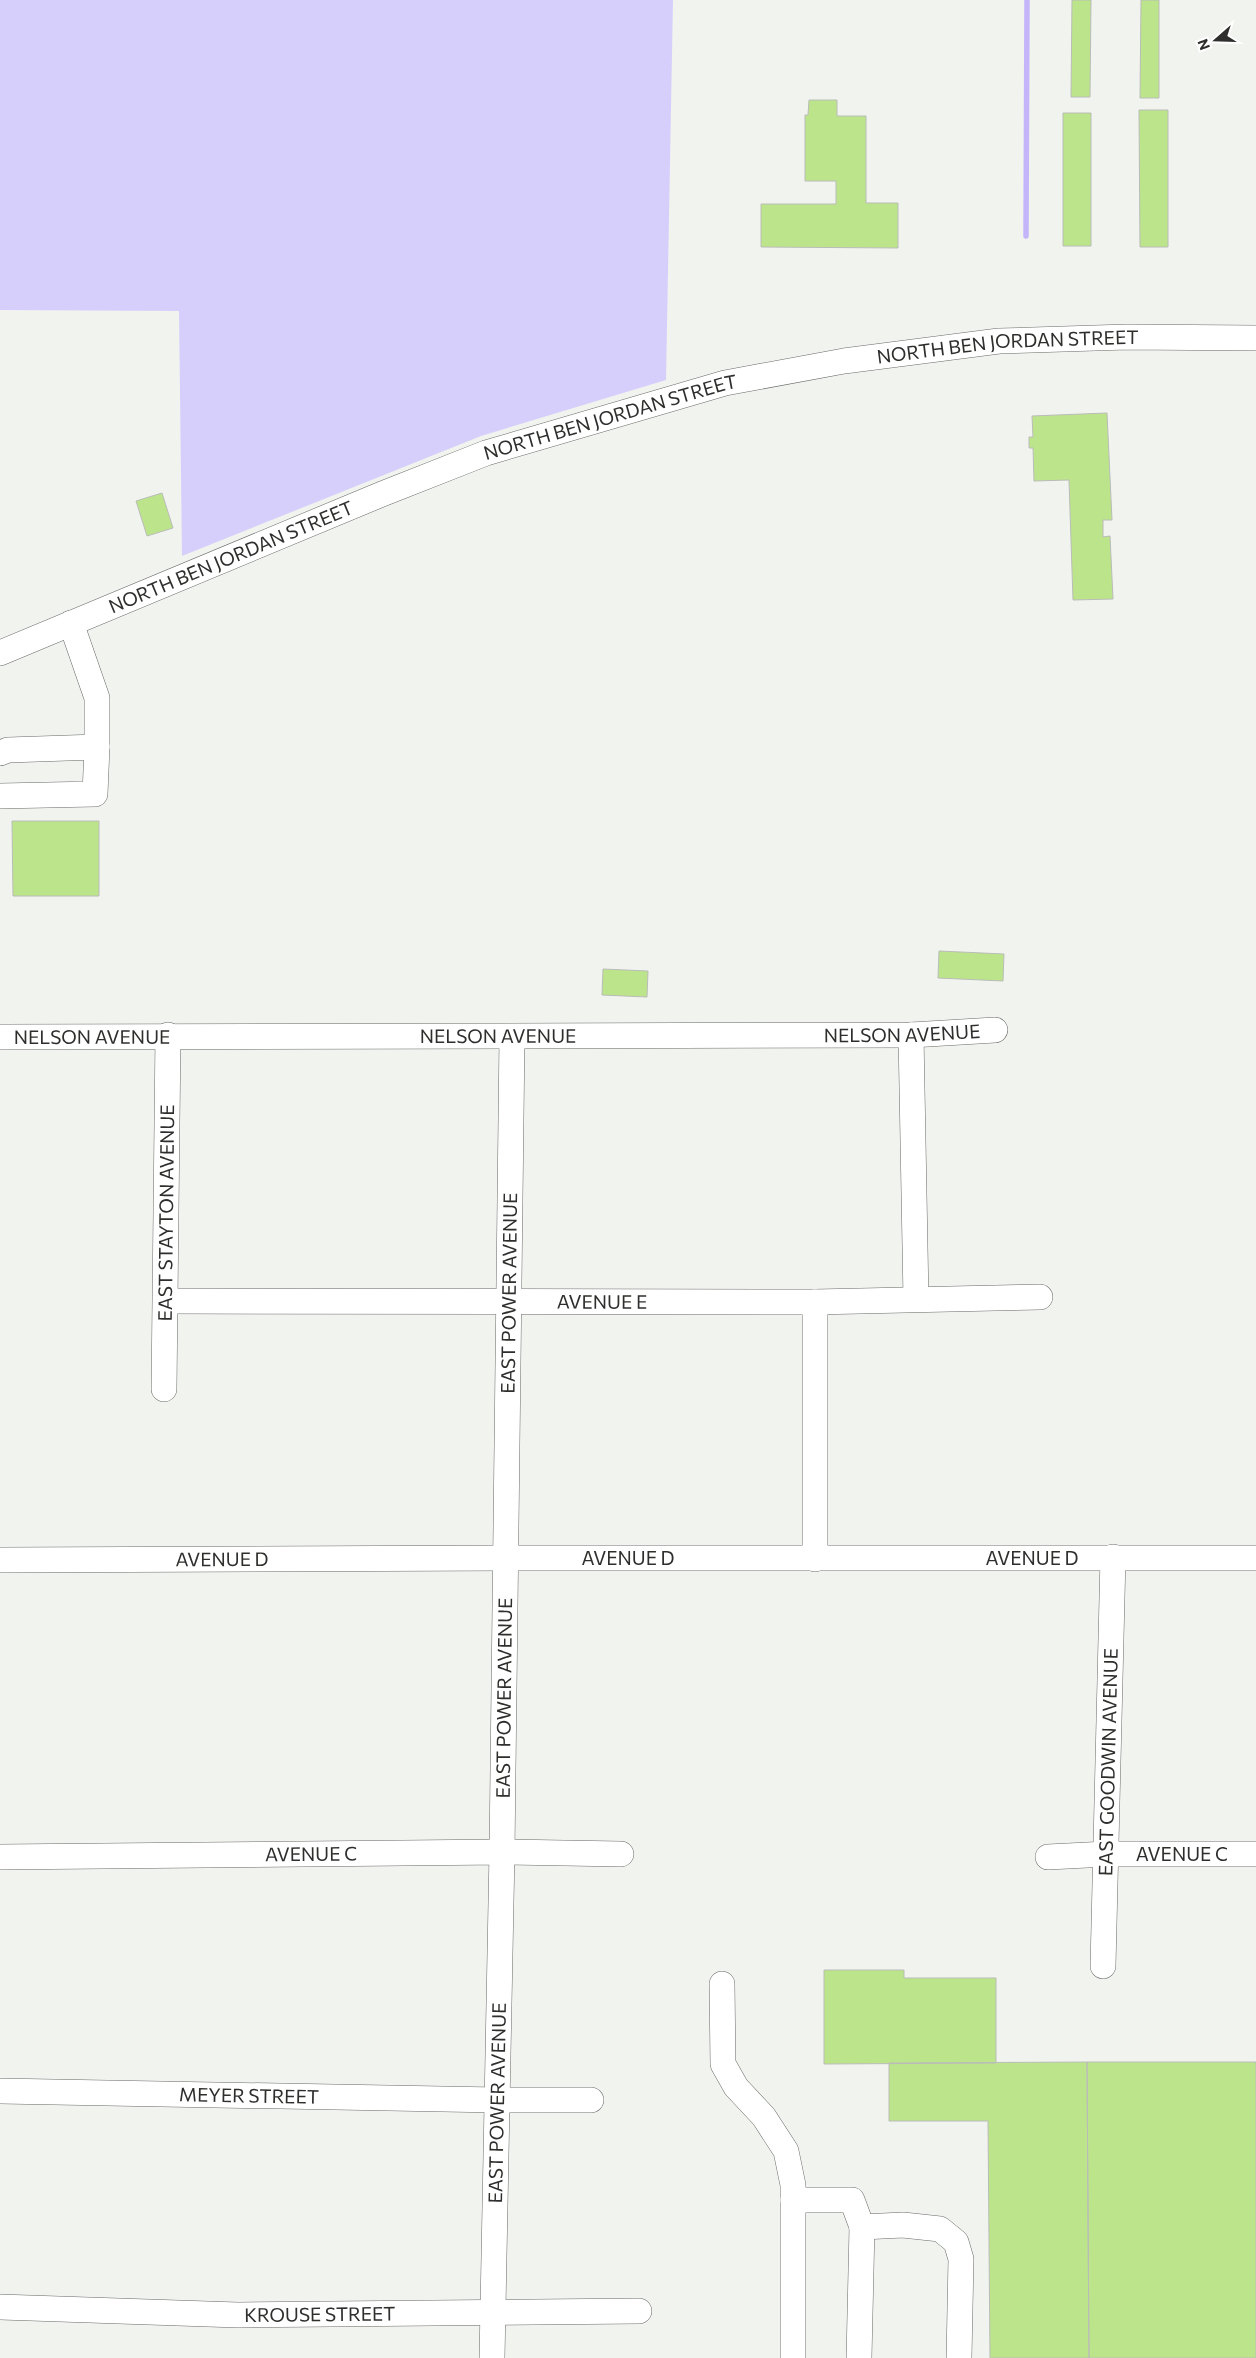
<svg xmlns="http://www.w3.org/2000/svg" width="1256" height="2358" font-family="Commissioner,sans-serif">
<rect width="100%" height="100%" fill="#f1f3ef"/>
<path fill="#d7cffb" d="M0,0H673L666,380L481,436L182,556L179,311L0,310Z"/>
<g fill="none" stroke-linecap="round" stroke-linejoin="round">
<path stroke="#c4b5fb" stroke-width="5.5" d="M1026,236L1027,0"/>
</g>
<path fill="#bce58b" stroke="#babcb8" d="M1072,0H1091L1090,97H1071Z
M1141,0H1159V98H1140Z
M809,100H837V116H866V203H898V248L761,247V204H836V181H805V115H808Z
M1139,110H1168V247H1140Z
M1063,113H1091V246H1063Z
M1107,413L1112,520H1103V537L1110,536L1113,599L1073,600L1069,480L1034,481L1033,448H1029V437H1033L1032,416Z
M162,493L173,528L147,536L136,501Z
M12,821H99V896H13Z
M939,951L1004,954L1003,981L938,978Z
M603,969L648,971L647,997L602,995Z
M824,1970H904V1978H996V2063L824,2064Z
M1087,2062H1256V2358H1089Z
M1087,2062L1089,2358H990L988,2121H889V2063Z"/>
<g fill="none" stroke-linecap="round" stroke-linejoin="round">
<defs>
<g id="minor">
<path id="s1" d="M0,653L382,494L486,453L725,383L844,361L999,341L1127,337L1256,338"/>
<path d="M0,753L8,750L97,747V698L71,623"/>
<path d="M0,796L95,794L97,747"/>
<path d="M911,1035L916,1299"/>
<path id="s2" d="M0,1037L911,1035L995,1030"/>
<path id="s3" d="M166,1301L815,1302L1040,1297"/>
<path id="s4" d="M164,1389L168,1035"/>
<path d="M815,1559V1302"/>
<path id="s5" d="M0,1560L506,1558H1256"/>
<path id="s6" d="M0,1857L502,1852L621,1854"/>
<path id="s7" d="M1048,1857L1107,1854H1256"/>
<path id="s8" d="M1103,1966L1113,1557"/>
<path d="M722,1984L723,2064L736,2087L764,2117L786,2151L793,2185V2358"/>
<path id="s9" d="M0,2091L497,2100H591"/>
<path d="M793,2200H852L862,2227L903,2225L940,2229L956,2242L961,2259L959,2358"/>
<path id="s10" d="M0,2307L238,2315L639,2311"/>
<path id="s11" d="M492,2358L502,1852L512,1037"/>
<path d="M859,2358L862,2227"/>
</g>
</defs>
<use href="#minor" stroke="#696b68" stroke-width="26"/>
<use href="#minor" stroke="#fff" stroke-width="25"/>
</g>
<g text-anchor="middle" stroke-width="4" stroke-linejoin="round" paint-order="stroke">
<g font-size="19" fill="#2e2e2d" stroke="#fff">
<text dy="7" stroke="none"><textPath href="#s1" startOffset="1060">NORTH BEN JORDAN STREET</textPath></text>
<text dy="7" stroke="none"><textPath href="#s1" startOffset="655">NORTH BEN JORDAN STREET</textPath></text>
<text dy="7" stroke="none"><textPath href="#s1" startOffset="250">NORTH BEN JORDAN STREET</textPath></text>
<text dy="7" stroke="none"><textPath href="#s2" startOffset="902">NELSON AVENUE</textPath></text>
<text dy="7" stroke="none"><textPath href="#s2" startOffset="92">NELSON AVENUE</textPath></text>
<text dy="7" stroke="none"><textPath href="#s2" startOffset="498">NELSON AVENUE</textPath></text>
<text dy="7" stroke="none"><textPath href="#s4" startOffset="176">EAST STAYTON AVENUE</textPath></text>
<text dy="7" stroke="none"><textPath href="#s11" startOffset="1065">EAST POWER AVENUE</textPath></text>
<text dy="7" stroke="none"><textPath href="#s3" startOffset="436">AVENUE E</textPath></text>
<text dy="7" stroke="none"><textPath href="#s5" startOffset="628">AVENUE D</textPath></text>
<text dy="7" stroke="none"><textPath href="#s5" startOffset="1032">AVENUE D</textPath></text>
<text dy="7" stroke="none"><textPath href="#s5" startOffset="222">AVENUE D</textPath></text>
<text dy="7" stroke="none"><textPath href="#s11" startOffset="660">EAST POWER AVENUE</textPath></text>
<text dy="7" stroke="none"><textPath href="#s8" startOffset="204">EAST GOODWIN AVENUE</textPath></text>
<text dy="7" stroke="none"><textPath href="#s6" startOffset="311">AVENUE C</textPath></text>
<text dy="7" stroke="none"><textPath href="#s7" startOffset="134">AVENUE C</textPath></text>
<text dy="7" stroke="none"><textPath href="#s9" startOffset="249">MEYER STREET</textPath></text>
<text dy="7" stroke="none"><textPath href="#s11" startOffset="255">EAST POWER AVENUE</textPath></text>
<text dy="7" stroke="none"><textPath href="#s10" startOffset="320">KROUSE STREET</textPath></text>
</g>
</g>
<g transform="translate(1216 40) rotate(250)" stroke="#ffffff" stroke-width="4" paint-order="stroke">
<path d="M0-4L9 19L0 12L-9 19Z" fill="#2e2e2d"/>
<text y="-8" font-size="14" font-weight="bold" text-anchor="middle" fill="#2e2e2d">N</text>
</g>
</svg>
